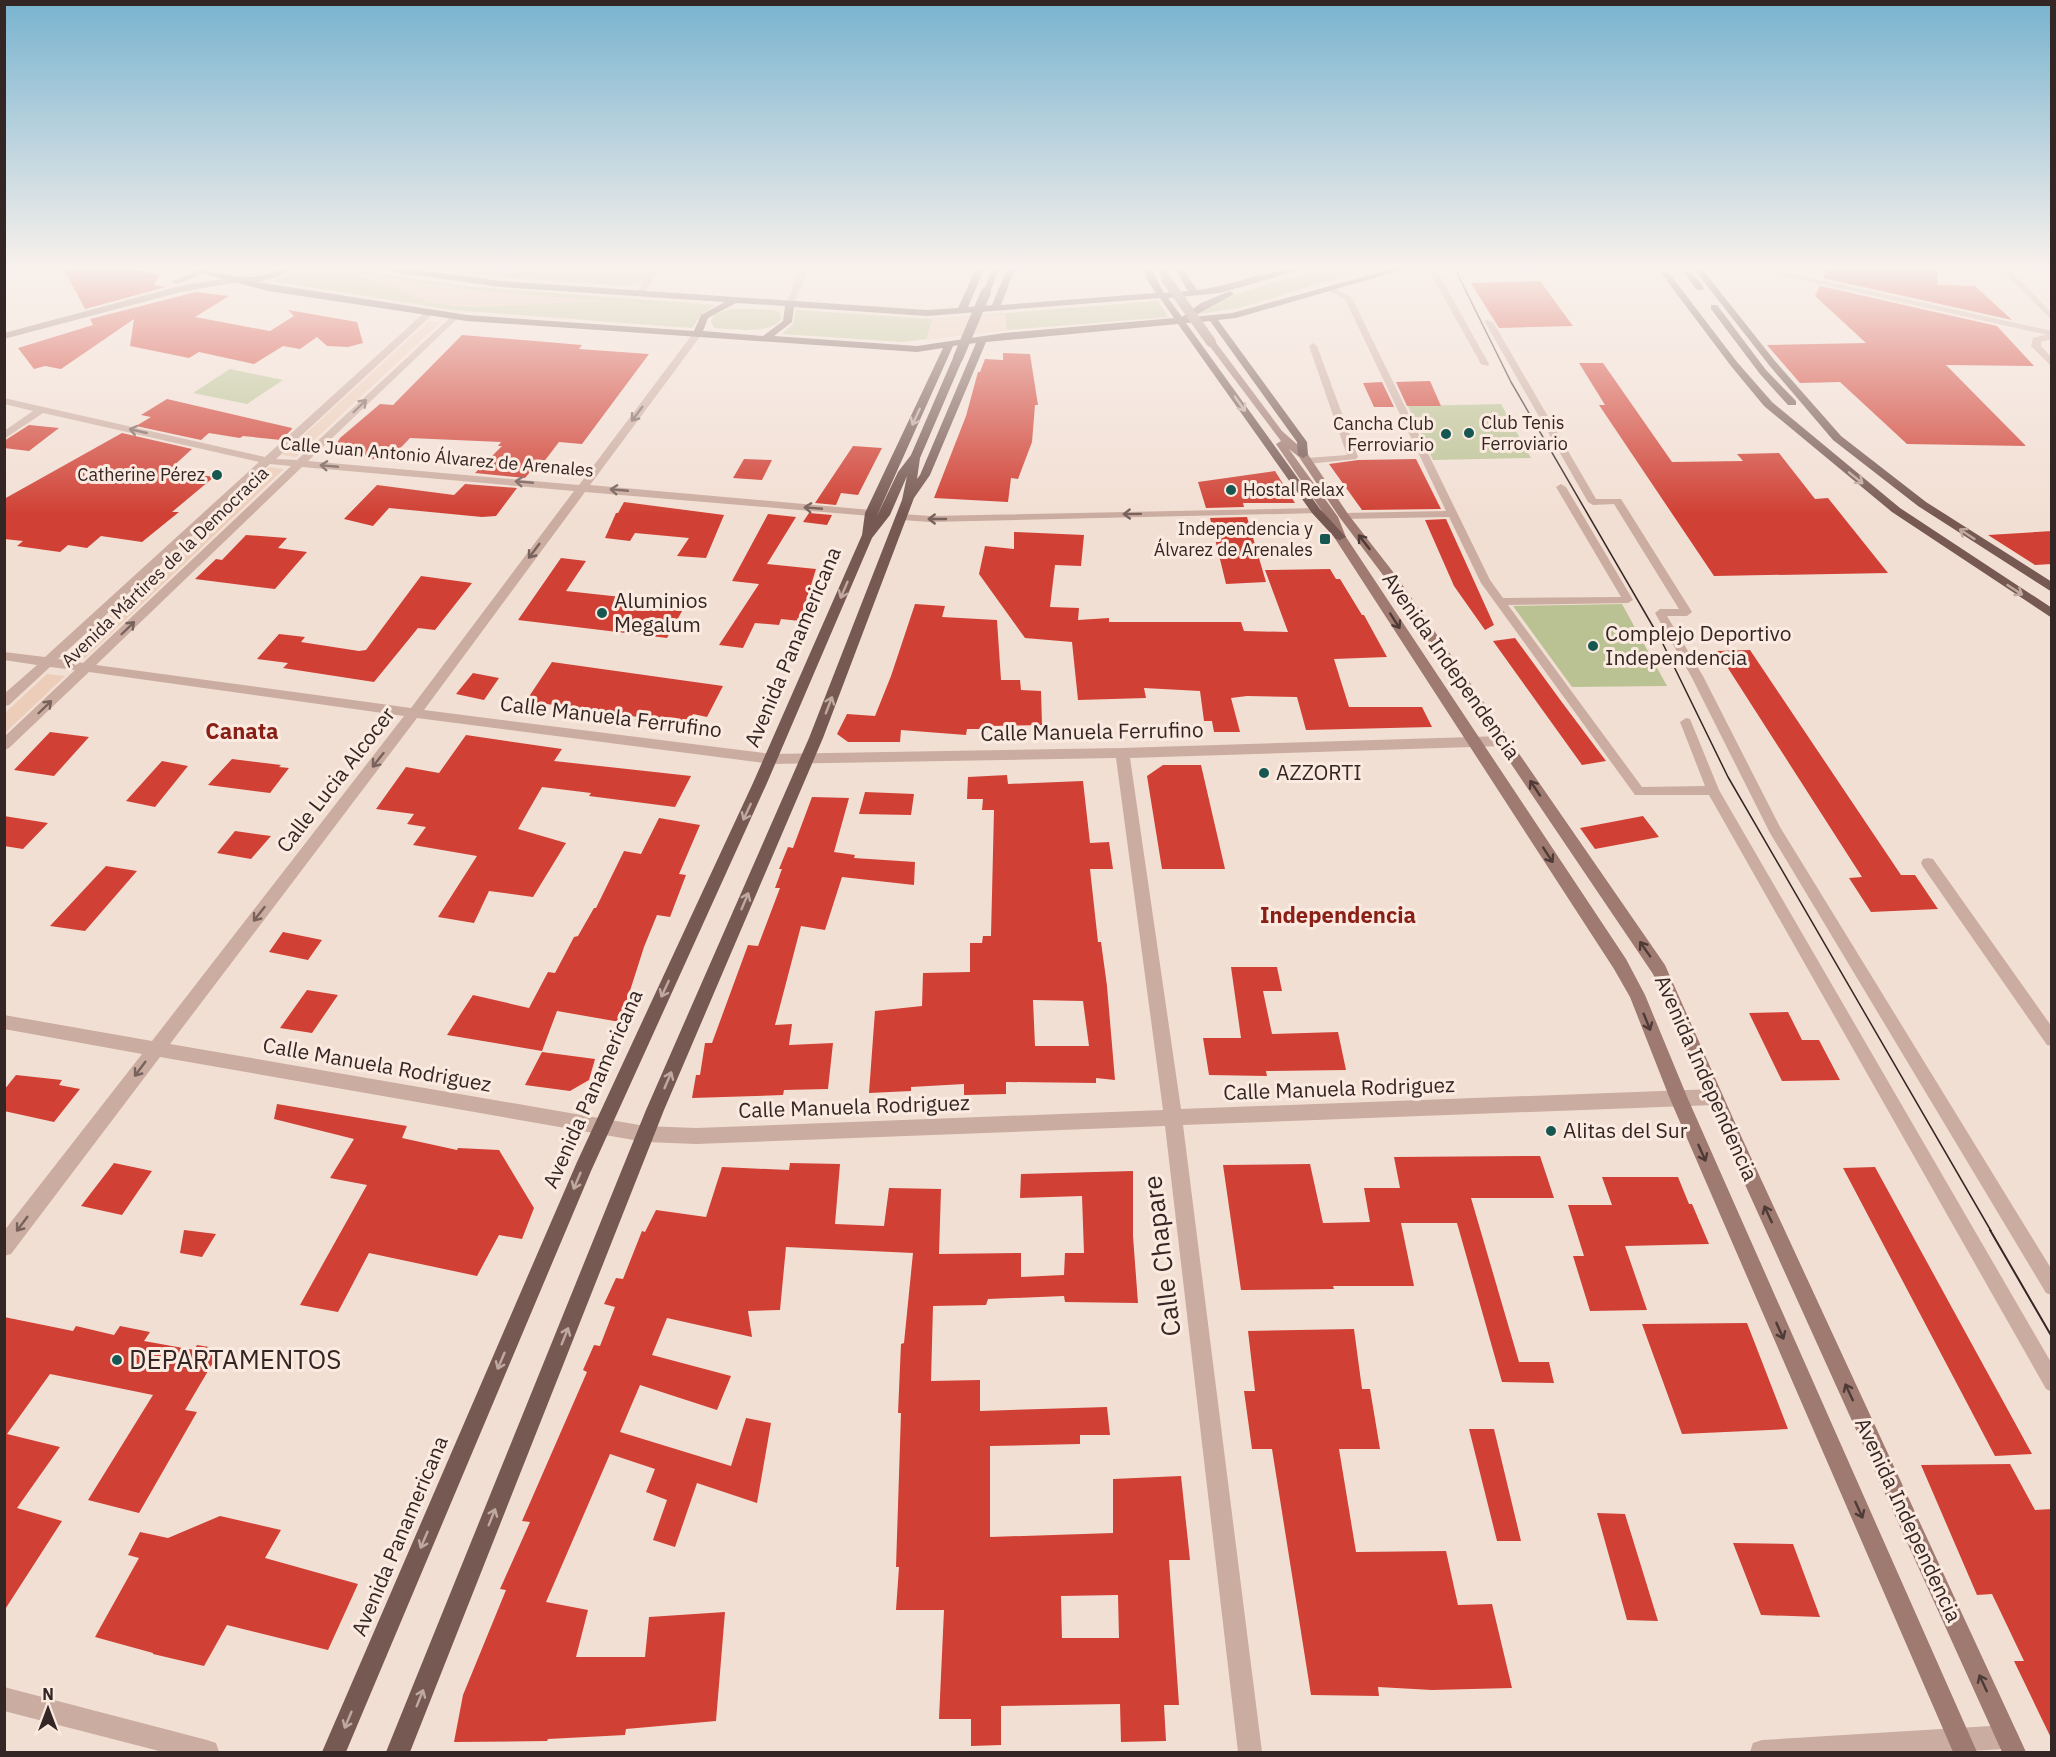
<svg xmlns="http://www.w3.org/2000/svg" width="2056" height="1757" font-family="'IBM Plex Sans',sans-serif">
<rect width="100%" height="100%" fill="#f2dfd4"/>
<path fill="#bac293" d="M302,269H352L462,286L715,305L701,315L692,328L453,310L272,281Z
M436,269H650L641,282L625,286L499,277Z
M1324,269H1366L1243,307L1193,315C1232,291 1281,281 1324,269Z
M1158,301L1168,317L1007,330L902,342L782,334L793,324L796,310L932,319Z
M732,309L775,310L780,313L781,319C771,335 732,329 714,328L711,321L715,314Z
M230,369L283,380L247,404L193,393Z
M1501,404L1531,458L1433,460L1408,406Z
M1622,604L1667,686L1572,687L1513,606Z"/>
<path fill="#eccdb9" d="M352,273L489,292L606,301L473,307L455,306L432,303Z
M1005,314L1007,330L926,340L932,319Z
M429,321L441,322L296,457L282,455Z
M269,467L284,469L85,658L67,655Z
M47,674L65,676L5,733V713Z"/>
<path fill="#d04034" fill-rule="evenodd" d="M64,269H132L159,275L154,285L166,287L85,309Z
M1827,269H1938L1937,285L1975,286L2012,320L1823,278Z
M1540,281L1573,326L1499,328L1471,283Z
M1820,286L1997,326L2034,366L1946,365L2026,446L1907,444L1840,382L1800,383L1767,345L1866,343L1815,296Z
M196,292L229,296L195,317L270,331L294,316L288,310L357,322L363,343L348,347L327,346L317,337L300,349L283,346L254,364L199,352L189,358L130,346L134,319L61,369L45,366L34,369L18,348L93,325L90,319Z
M462,335L582,345L579,349L649,354L582,444L559,442L536,472H530L525,478L475,473L502,446H498L501,442L410,438L388,461L330,454L340,438L380,404L393,405Z
M1003,353L1030,354L1038,405H1035L1032,442L1018,479L1011,478L1008,502L934,498L966,416L978,372H980L985,359L1003,360Z
M1579,363H1603L1672,462L1743,461L1737,454L1779,453L1815,499L1828,498L1888,573L1714,576L1599,405H1605Z
M1430,381L1441,406H1407L1396,382Z
M1382,382L1394,407H1374L1363,383Z
M167,399L292,428V429L281,440L243,436L240,438L209,433L201,440L136,426L151,417L141,415Z
M29,425L59,428L29,451L4,448V441Z
M122,433L192,449L169,470L214,477L172,512H179L142,542L101,536L87,548L68,545L60,552L17,546L23,541L4,539V499Z
M853,446L882,448L858,495L841,493L836,505L815,503Z
M744,459L772,460L762,480L733,478Z
M1416,459L1441,509L1362,510L1329,464L1358,460Z
M1275,471L1295,503H1243L1244,507L1206,508L1198,482Z
M465,484L517,488L496,516L482,517L389,508L373,526L344,519L377,485L454,495Z
M624,502L724,515L706,558L677,556L689,538L635,533L630,541L605,538L616,513H618Z
M809,513L832,515L827,525L803,522Z
M768,514L796,517L767,564L816,569L800,621L781,619L779,625L755,623L743,648L719,645L759,584L732,581Z
M1247,517L1266,582L1226,584L1210,518Z
M1446,519L1494,625L1485,630L1454,586L1425,520Z
M2052,531V564L2035,565L1988,535Z
M1014,532L1084,535L1081,566L1055,565L1050,607L1079,608L1078,620L1109,618V622H1241L1244,631L1288,632L1265,570L1330,569L1336,579H1340L1362,615H1364L1387,657L1334,659L1349,707H1422L1432,727L1306,730L1297,697L1247,696L1231,698L1240,732H1214L1212,721H1204L1200,691L1144,688L1146,698L1078,700L1072,642L1025,638L979,574L985,546L1014,549Z
M246,535L287,538L278,548L307,552L275,589L195,579L216,559L222,560Z
M561,558L586,561L566,591L686,604L667,638L518,620Z
M421,576L472,583L435,630L418,628L374,682L283,668L288,663L257,659L279,634L305,637L301,642L359,651L366,650Z
M915,604L945,606L942,617L997,620L1001,680H1020L1021,690L1041,691L1042,725L987,726V729H967L966,735L901,730L900,742H848L837,734L847,714L875,716L891,676Z
M1515,638L1561,701L1606,761L1582,765L1493,641Z
M1750,650L1901,875H1915L1938,909L1871,912L1849,878L1862,877L1717,651Z
M552,662L673,679L723,686L707,717L693,714L684,732L635,720L638,717L526,701Z
M473,673L499,678L484,700L456,694Z
M50,732L89,737L54,776L14,770Z
M466,735L562,749L554,761L691,776L675,807L589,796L591,793L542,787L518,829L566,843L533,897L489,891L474,923L438,917L477,856L413,845L426,827L407,824L414,814L376,809L406,767L439,773Z
M232,759L281,765L279,767L289,768L270,793L208,785Z
M162,761L188,766L155,807L126,801Z
M1163,765H1201L1225,869H1162L1147,776Z
M1007,775L1008,784L1083,781L1090,843L1109,842L1113,869H1090L1098,942H1101L1107,986L1115,1080L1096,1078V1083L1006,1082V1094L964,1095V1084L911,1087V1091L869,1093L875,1011L922,1006L923,973L970,972V943H982L983,936H991L994,810H982L983,799H967L968,777ZM1033,1000L1083,1001L1089,1046H1035Z
M865,792L914,794L911,815L859,814Z
M812,797L849,798L834,852L855,855L854,858L915,862L914,885L842,877L825,930L801,926L775,1025L792,1024L789,1045L833,1043L828,1089L784,1090L783,1095L692,1098L696,1075H700L705,1043H712L748,945L758,946L780,888H775L782,869H779L788,847L793,848Z
M4,816L48,823L23,849L4,846Z
M1643,816L1659,837L1595,849L1580,828Z
M659,818L700,825L679,874L686,875L670,917L657,915L644,947L620,1022L557,1011L542,1051L447,1035L473,995L529,1008L548,972L555,973L574,937L578,936L594,908H596L624,851L641,854Z
M235,831L271,836L251,859L217,853Z
M106,866L137,871L85,931L50,926Z
M283,932L322,940L308,960L269,952Z
M1231,967H1277L1282,991H1263L1272,1034L1338,1032L1346,1070L1266,1071L1267,1076L1209,1075L1203,1038H1241Z
M307,990L338,995L312,1033L280,1028Z
M1788,1012L1802,1040H1819L1840,1080L1782,1081L1749,1013Z
M542,1052L595,1059L589,1080L570,1091L525,1085Z
M16,1075L62,1080L59,1085L80,1089L54,1122L4,1111V1090Z
M277,1104L407,1126L402,1138L457,1150L458,1148L499,1150L534,1208L522,1239L499,1235L477,1276L369,1253L338,1312L300,1305L367,1185L330,1178L354,1139L274,1119Z
M1540,1156L1554,1198H1471L1519,1362H1549L1554,1383L1502,1382L1457,1223H1401L1414,1286H1333L1334,1289L1241,1290L1223,1165L1310,1164L1323,1223L1370,1222L1364,1188H1400L1394,1157Z
M114,1163L152,1171L122,1215L81,1206Z
M790,1163L840,1164L835,1224L884,1226L889,1188L941,1189L939,1254L1021,1253V1277L1064,1275L1065,1253H1084L1082,1196L1020,1198L1021,1174L1133,1171V1236L1138,1303L1065,1302L1064,1296L988,1299L986,1305L933,1306L931,1381L980,1380V1411L1107,1407L1110,1435H1080V1444L990,1446V1537L1113,1533V1479L1181,1476L1190,1560H1169L1179,1705H1164L1166,1741L1121,1742L1120,1704L1001,1706V1745L971,1746V1719H939L944,1610H896L899,1567H896L901,1413H898L901,1344L904,1343L913,1253L786,1247L780,1310L748,1311L752,1337L667,1318L652,1355L731,1376L717,1410L640,1385L620,1432L731,1466L746,1418L771,1423L757,1503L697,1483L675,1547L653,1540L667,1500L646,1492L655,1469L610,1454L546,1602L588,1610L576,1657H645L649,1617L725,1612L716,1721L626,1729L625,1735L548,1739L547,1741L454,1742L463,1695L506,1590L500,1589L530,1522L522,1521L587,1372L583,1370L594,1345L600,1346L615,1307L604,1304L616,1278L623,1279L642,1231L645,1232L656,1210L706,1217L722,1167L789,1170ZM1118,1595L1119,1638H1062L1061,1596Z
M1875,1167L1957,1317L2032,1454L1995,1456L1843,1168Z
M1602,1177H1678L1689,1204H1692L1709,1244L1625,1246L1647,1310L1590,1311L1573,1256H1584L1568,1205H1612Z
M184,1230L216,1234L202,1257L180,1253Z
M4,1317L73,1331L76,1326L114,1335L120,1326L150,1332L144,1341L194,1350L197,1345L221,1349L185,1410L197,1412L139,1513L88,1500L153,1395L50,1374L7,1434L60,1447L17,1508L62,1521L4,1611Z
M1747,1323L1788,1429L1682,1434L1642,1324Z
M1354,1329L1362,1389H1370L1380,1449H1339L1356,1552L1446,1551L1458,1605L1492,1604L1512,1688L1432,1690L1378,1687L1379,1696L1311,1695L1272,1449H1252L1244,1391H1255L1248,1331Z
M1469,1429H1494L1521,1541H1497Z
M2010,1464L2035,1510L2052,1509V1740L2014,1661H2024L1992,1594L1977,1595L1921,1465Z
M1597,1513L1625,1514L1658,1621L1627,1620Z
M220,1516L281,1530L265,1558L358,1584L328,1650L227,1625L204,1666L153,1654V1653L95,1637L139,1558L128,1555L140,1532L168,1538Z
M1733,1543L1793,1544L1820,1617L1761,1615Z"/>
<g fill="none" stroke-linecap="round" stroke-linejoin="round">
<path fill="#cbaca0" fill-rule="evenodd" d="M1428,269H1436L1489,364L1488,366L1481,364Z
M1755,269H1769L2052,331V336Z
M2000,269H2008L2052,313V320Z
M1331,286L1352,298L1490,580L1503,598L1621,597L1556,487L1561,484L1566,487L1633,600L1628,603L1508,605L1642,787L1705,786L1680,722L1686,718L1690,719L1719,790L2052,1364V1392L2046,1389L1709,795H1635L1481,583L1449,517L1344,519L1339,516L1344,513L1446,511L1345,299L1328,290L1327,288Z
M1486,320L1493,322L1596,499H1621L1692,612L1687,616H1667L1703,676L1780,827L2052,1270V1295L2046,1293L1770,833L1691,676L1655,613L1660,609H1679L1614,504L1593,505L1588,502L1485,322Z
M1313,343L1317,346L1358,457L1356,459L1307,464L1302,461L1307,458L1347,455L1309,346Z
M1928,858L1933,859L2052,1027V1046L2047,1045L1923,867L1921,863L1923,859Z"/>
<path fill="#cbaca0" fill-rule="evenodd" d="M651,269H659L643,296H637L636,294Z
M800,269H808L794,304L787,306L786,304Z
M426,311L434,313L276,459L297,460L455,313L458,314V318L308,461L579,485L694,332L697,331L702,334L590,485L871,510L877,513L871,516L585,492L424,710L771,754L1122,748L1503,736L1510,741L1503,746L1130,758L1181,1109L1714,1089L1720,1091L1723,1097L1720,1103L1714,1105L1183,1125L1262,1752H1238L1165,1126L696,1144L645,1142L160,1057L11,1254L4,1256V1231L142,1054L4,1029V1015L152,1041L404,716L89,672L9,748L4,750V737L75,670L50,667L9,705L4,706V694L37,665L4,660V652L45,657L259,462L43,413L4,439V431L33,411L4,404V398L265,457ZM270,464L291,466L83,663L58,659ZM302,467L574,491L411,708L96,665ZM417,718L771,764L1116,758L1163,1110L696,1128L645,1126L170,1044Z
M2052,333V339L2041,342V346L2052,358V367L2031,346L2033,338Z
M1316,508L1322,511L1320,513L930,522L902,520L896,517L902,514L930,516Z
M4,1687L207,1740L216,1743L219,1752H163L4,1711Z
M2007,1725L2015,1729L2019,1737L2015,1745L2007,1749L1950,1752H1750L1753,1743L1762,1740Z"/>
<path fill="#9e7a71" fill-rule="evenodd" d="M203,269H214L178,284L171,282Z
M1158,269H1166L1169,281H1163Z
M234,277L237,278V282L181,292L4,339V333L180,286Z
M1208,340H1214L1282,431L1307,453L1348,514L1397,577L1665,965L1736,1125L2026,1752H2002L1723,1136L1653,974L1389,583L1340,518L1299,457L1289,449L1338,517L1346,537L1626,959L1645,995L1688,1099L1977,1752H1953L1670,1099L1630,997L1614,969L1334,537L1326,517L1276,444L1281,441L1208,344Z"/>
<path fill="#775953" fill-rule="evenodd" d="M186,269C207,269 227,277 249,277C264,277 276,269 291,269L278,277L257,282L467,315L694,331L701,315L725,302L501,287L393,272L389,269H410L501,281L927,310L958,308L976,269H984L968,307L992,305L1007,269H1015L1001,305L1156,293L1147,280L1143,269H1151L1164,293L1188,291L1175,269H1183L1197,290C1232,286 1270,268 1304,269L1220,293L1168,298L1182,317L1201,303L1230,291L1234,294L1192,317L1232,313L1392,269H1405L1236,318L1218,320L1307,442L1308,455L1303,458L1298,455L1297,442L1210,321L1186,323L1320,509L1344,535L1346,537L1340,540L1336,539L1312,513L1178,324L986,342L930,475L914,498L823,738L664,1110L410,1752H386L646,1110L809,738L902,500L907,476L890,515L872,538L767,783L591,1171L346,1752H322L577,1162L753,783L862,535L865,513L943,348L917,352L467,321L268,291ZM1160,298L1174,318L1004,333L917,346L774,336L792,322L794,307L927,316ZM736,303L785,306L783,321L763,336L703,331L708,318ZM976,343L920,475L917,479L920,458L963,358L961,356L953,358L911,455L898,472L876,518L953,346Z
M991,269H999L990,292L983,294Z
M1658,269H1666L1737,362L1772,402L1900,508L2052,608V618L1892,512L1764,406L1731,366Z
M1681,269H1689L1704,288L1703,290H1697Z
M1694,269H1702L1775,361L1841,436L1926,502L2052,582V592L1918,506L1833,440L1769,365Z
M1711,305H1717L1766,370L1796,401V405H1788L1760,374L1711,309Z"/>
<path stroke="#342624" stroke-width="1.5" d="M1455,269L1511,382L1662,642L1728,777L1991,1231"/>
<path stroke="#342624" stroke-width="2" d="M1990,1230L2052,1337"/>
<path stroke="#9e7a71" stroke-width="10" d="M1166,279L1211,342"/>
<path stroke="#775953" stroke-width="10" d="M958,358L986,292"/>
</g>
<defs><path id="oneway-shaft" d="M-6 0H5M1.5-3L5.5 0L1.5 3" fill="none" stroke-width="1.6" stroke-linecap="round" stroke-linejoin="round" transform="scale(1.5)"/></defs>
<g stroke="#bfa9a1">
<use href="#oneway-shaft" transform="translate(1240 404) rotate(55)"/>
<use href="#oneway-shaft" transform="translate(916 417) rotate(115)"/>
<use href="#oneway-shaft" transform="translate(1856 478) rotate(39)"/>
<use href="#oneway-shaft" transform="translate(1967 534) rotate(-147)"/>
<use href="#oneway-shaft" transform="translate(844 590) rotate(113)"/>
<use href="#oneway-shaft" transform="translate(2015 590) rotate(33)"/>
<use href="#oneway-shaft" transform="translate(829 705) rotate(-69)"/>
<use href="#oneway-shaft" transform="translate(747 812) rotate(115)"/>
<use href="#oneway-shaft" transform="translate(745 901) rotate(-67)"/>
<use href="#oneway-shaft" transform="translate(665 989) rotate(115)"/>
<use href="#oneway-shaft" transform="translate(668 1080) rotate(-67)"/>
<use href="#oneway-shaft" transform="translate(577 1181) rotate(113)"/>
<use href="#oneway-shaft" transform="translate(565 1336) rotate(-68)"/>
<use href="#oneway-shaft" transform="translate(501 1361) rotate(113)"/>
<use href="#oneway-shaft" transform="translate(492 1517) rotate(-68)"/>
<use href="#oneway-shaft" transform="translate(424 1540) rotate(113)"/>
<use href="#oneway-shaft" transform="translate(420 1698) rotate(-68)"/>
<use href="#oneway-shaft" transform="translate(348 1720) rotate(113)"/>
</g>
<g stroke="#78625c">
<use href="#oneway-shaft" transform="translate(360 406) rotate(-44)"/>
<use href="#oneway-shaft" transform="translate(637 414) rotate(127)"/>
<use href="#oneway-shaft" transform="translate(138 431) rotate(-167)"/>
<use href="#oneway-shaft" transform="translate(329 466) rotate(-175)"/>
<use href="#oneway-shaft" transform="translate(524 482) rotate(-175)"/>
<use href="#oneway-shaft" transform="translate(619 490) rotate(-175)"/>
<use href="#oneway-shaft" transform="translate(813 508) rotate(-175)"/>
<use href="#oneway-shaft" transform="translate(1132 514) rotate(179)"/>
<use href="#oneway-shaft" transform="translate(937 519) rotate(180)"/>
<use href="#oneway-shaft" transform="translate(534 551) rotate(127)"/>
<use href="#oneway-shaft" transform="translate(128 628) rotate(-44)"/>
<use href="#oneway-shaft" transform="translate(45 707) rotate(-44)"/>
<use href="#oneway-shaft" transform="translate(378 760) rotate(128)"/>
<use href="#oneway-shaft" transform="translate(259 914) rotate(128)"/>
<use href="#oneway-shaft" transform="translate(140 1069) rotate(127)"/>
<use href="#oneway-shaft" transform="translate(22 1224) rotate(127)"/>
</g>
<g stroke="#4e3b37">
<use href="#oneway-shaft" transform="translate(1364 542) rotate(-128)"/>
<use href="#oneway-shaft" transform="translate(1395 621) rotate(57)"/>
<use href="#oneway-shaft" transform="translate(1535 788) rotate(-124)"/>
<use href="#oneway-shaft" transform="translate(1548 855) rotate(57)"/>
<use href="#oneway-shaft" transform="translate(1645 949) rotate(-125)"/>
<use href="#oneway-shaft" transform="translate(1647 1022) rotate(68)"/>
<use href="#oneway-shaft" transform="translate(1702 1153) rotate(66)"/>
<use href="#oneway-shaft" transform="translate(1768 1214) rotate(-115)"/>
<use href="#oneway-shaft" transform="translate(1780 1331) rotate(66)"/>
<use href="#oneway-shaft" transform="translate(1849 1392) rotate(-115)"/>
<use href="#oneway-shaft" transform="translate(1859 1510) rotate(66)"/>
<use href="#oneway-shaft" transform="translate(1983 1683) rotate(-115)"/>
</g>
<linearGradient id="sky" x2="0" y2="1"><stop stop-color="#78b3cf"/><stop offset="0.52" stop-color="#f9f1ec"/><stop offset="1" stop-color="#f9f1ec" stop-opacity="0"/></linearGradient>
<rect width="2056" height="515" fill="url(#sky)"/>
<g fill="#165851" stroke="#faeae0" stroke-width="2">
<circle cx="1469" cy="433" r="6"/>
<circle cx="1446" cy="434" r="6"/>
<circle cx="217" cy="475" r="6"/>
<circle cx="1231" cy="490" r="6"/>
<rect x="1319" y="533" width="12" height="12" rx="3"/>
<circle cx="602" cy="613" r="6"/>
<circle cx="1593" cy="646" r="6"/>
<circle cx="1264" cy="773" r="6"/>
<circle cx="1551" cy="1131" r="6"/>
<circle cx="117" cy="1360" r="6"/>
</g>
<g text-anchor="middle" stroke-width="6" stroke-linejoin="round" paint-order="stroke">
<g font-size="18" fill="#342624" stroke="#faeae0" text-anchor="end">
<text x="1481" y="429" text-anchor="start">Club Tenis<tspan x="1481" dy="21">Ferroviario</tspan></text>
<text x="1434" y="430">Cancha Club<tspan x="1434" dy="21">Ferroviario</tspan></text>
<text x="205" y="481">Catherine Pérez</text>
<text x="1243" y="496" text-anchor="start">Hostal Relax</text>
<text x="1313" y="535">Independencia y<tspan x="1313" dy="21">Álvarez de Arenales</tspan></text>
</g>
<g font-size="18" fill="#342624" stroke="#faeae0">
<text transform="translate(437 457) rotate(5)" y="6">Calle Juan Antonio Álvarez de Arenales</text>
<text transform="translate(165 567) rotate(-44)" y="6">Avenida Mártires de la Democracia</text>
</g>
<g font-size="21" fill="#342624" stroke="#faeae0" text-anchor="start">
<text x="614" y="608">Aluminios<tspan x="614" dy="24">Megalum</tspan></text>
<text x="1605" y="641">Complejo Deportivo<tspan x="1605" dy="24">Independencia</tspan></text>
<text x="1276" y="780">AZZORTI</text>
<text x="1563" y="1138">Alitas del Sur</text>
</g>
<g font-size="21" fill="#342624" stroke="#faeae0">
<text transform="translate(793 647) rotate(-67)" y="7">Avenida Panamericana</text>
<text transform="translate(1451 666) rotate(55)" y="7">Avenida Independencia</text>
<text transform="translate(611 717) rotate(7)" y="7">Calle Manuela Ferrufino</text>
<text transform="translate(1092 732) rotate(-1)" y="7">Calle Manuela Ferrufino</text>
<text transform="translate(336 780) rotate(-52)" y="7">Calle Lucia Alcocer</text>
<text transform="translate(377 1065) rotate(10)" y="7">Calle Manuela Rodriguez</text>
<text transform="translate(1706 1078) rotate(66)" y="7">Avenida Independencia</text>
<text transform="translate(593 1089) rotate(-66)" y="7">Avenida Panamericana</text>
<text transform="translate(1339 1089) rotate(-2)" y="7">Calle Manuela Rodriguez</text>
<text transform="translate(854 1107) rotate(-2)" y="7">Calle Manuela Rodriguez</text>
<text transform="translate(1908 1520) rotate(65)" y="7">Avenida Independencia</text>
<text transform="translate(400 1536) rotate(-67)" y="7">Avenida Panamericana</text>
</g>
<g font-size="22" font-weight="bold" fill="#891f16" stroke="#faeae0">
<text x="242" y="739">Canata</text>
<text x="1338" y="923">Independencia</text>
</g>
<g font-size="26" fill="#342624" stroke="#faeae0">
<text transform="translate(1162 1256) rotate(-97)" y="9">Calle Chapare</text>
</g>
<g font-size="26" fill="#342624" stroke="#faeae0" text-anchor="start">
<text x="129" y="1369">DEPARTAMENTOS</text>
</g>
</g>
<rect width="2056" height="1757" fill="none" stroke="#342624" stroke-width="12"/>
<g transform="translate(48 1709)" stroke="#faeae0" stroke-width="4.5" paint-order="stroke">
<path d="M0-4.5L10 22L0 15L-10 22Z" fill="#342624"/>
<text y="-9" font-size="16" font-weight="bold" text-anchor="middle" fill="#342624">N</text>
</g>
</svg>
